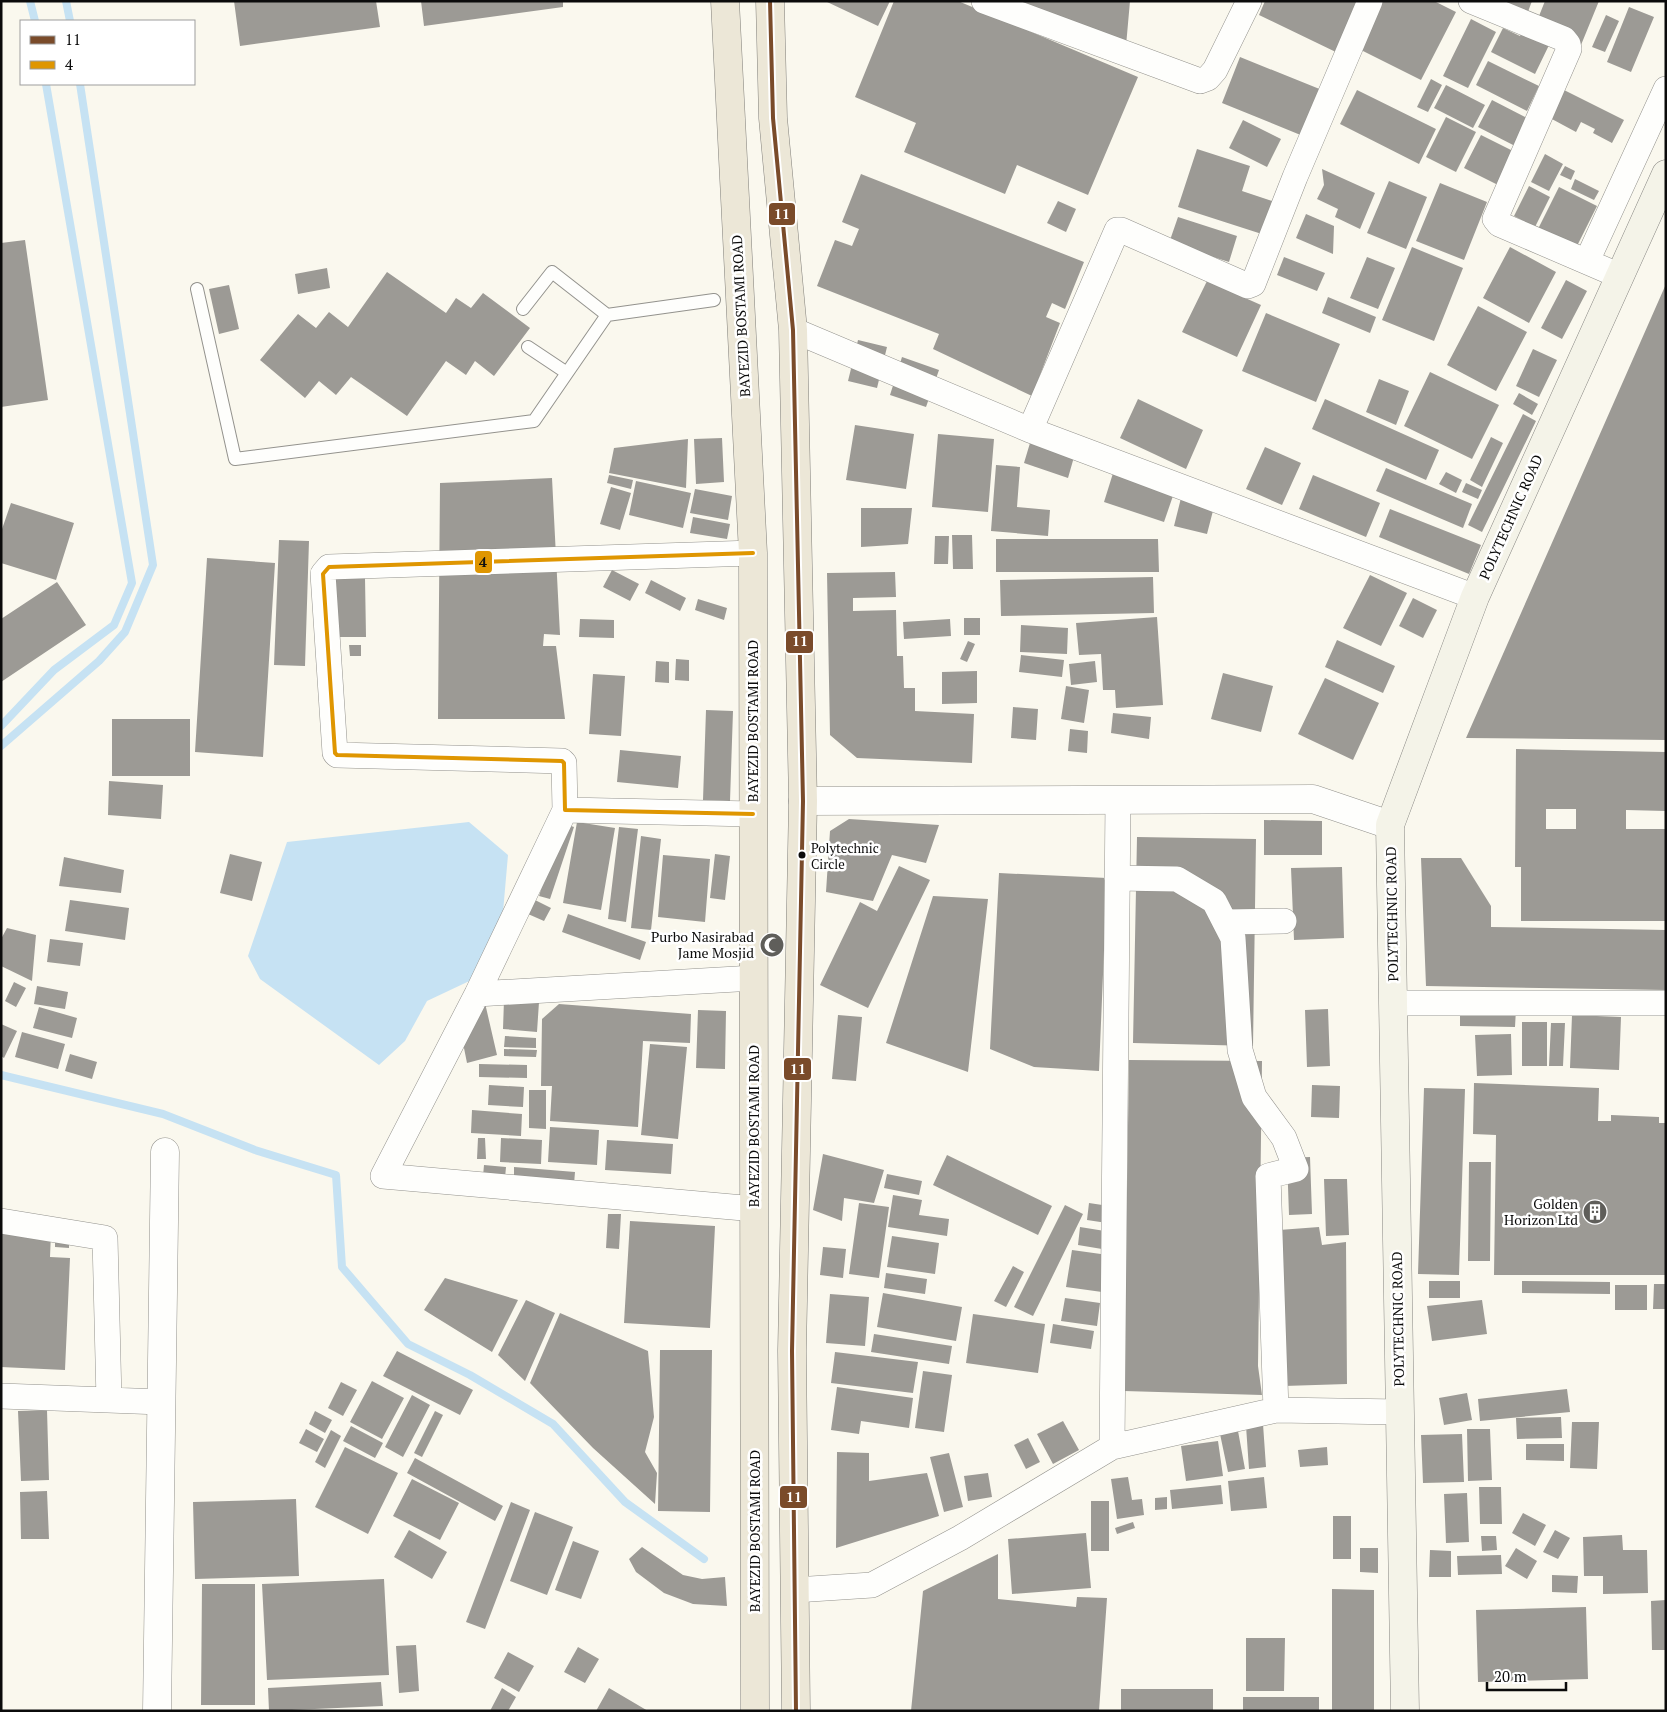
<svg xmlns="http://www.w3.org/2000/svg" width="1667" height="1712" font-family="'PT Serif',serif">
<rect width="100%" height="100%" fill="#faf8ee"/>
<path fill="#c6e2f3" d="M469,822L508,855L501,935L480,976L427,1001L405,1041L379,1065L260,979L248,956L287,842Z"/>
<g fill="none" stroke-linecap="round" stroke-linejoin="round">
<path stroke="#c6e2f3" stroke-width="8" d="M30,1L35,21
M66,1L70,21
M1,726L54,670L114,625L132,583L46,84
M1,746L99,661L125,632L153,565L80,84
M1,1075L163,1114L255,1150L336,1175L342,1267L408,1344L470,1375L553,1424L625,1502L704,1559"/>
</g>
<path fill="#9c9a95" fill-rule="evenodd" d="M234,1H376L380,27L240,46Z
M421,1H563V7L424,26Z
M825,1H890L878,26Z
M894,1H958L1138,77L1088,195L1017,165L1005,194L904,152L916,123L855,97Z
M999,1H1130L1126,46Z
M1265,1H1361L1342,55L1259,15Z
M1383,1H1434L1456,12L1421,80L1359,49Z
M1488,1H1532L1526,17Z
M1545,1H1599L1581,45L1535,26Z
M1629,7L1654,17L1631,72L1607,62Z
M1606,15L1619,21L1605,52L1592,47Z
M1471,19L1496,32L1468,88L1443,76Z
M1503,28L1520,36L1524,28L1551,41L1535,74L1491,52Z
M1240,57L1322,90L1303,136L1222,103Z
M1488,61L1539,86L1527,111L1476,85Z
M1431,79L1442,85L1428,112L1417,107Z
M1446,85L1485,105L1473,128L1434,108Z
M1357,90L1436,129L1419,164L1340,124Z
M1564,90L1624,120L1612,143L1593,133L1595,129L1581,122L1576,132L1550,118Z
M1492,100L1529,119L1515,146L1478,127Z
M1446,117L1476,132L1456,172L1426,157Z
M1243,120L1281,139L1267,167L1229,148Z
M1481,135L1515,152L1498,185L1464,168Z
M1197,149L1250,166L1242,191L1278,203L1268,236L1178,207Z
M1545,154L1563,164L1549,191L1531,182Z
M1565,166L1575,171L1571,180L1560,175Z
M1322,169L1375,193L1360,229L1335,217L1338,209L1317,199L1324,185Z
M861,174L1084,262L1065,309L1052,303L1046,317L1060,323L1032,396L933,349L939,334L817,286L835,240L852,246L859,229L842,222Z
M1575,179L1599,191L1594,200L1571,189Z
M1389,181L1427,197L1406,249L1367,233Z
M1440,183L1487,202L1464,260L1416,241Z
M1529,186L1550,197L1535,227L1514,216Z
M1559,187L1597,206L1576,248L1538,229Z
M1058,201L1076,209L1066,232L1047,223Z
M1306,214L1334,226L1333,254L1296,238Z
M1178,217L1237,236L1229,262L1169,243Z
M25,240L48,400L1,407V243Z
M1412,247L1463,268L1434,341L1382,320Z
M1510,247L1556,272L1529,323L1483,298Z
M1284,257L1325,273L1317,291L1277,275Z
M1367,257L1395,268L1378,309L1350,298Z
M327,268L330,288L298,294L295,274Z
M387,272L446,313L456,298L471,308L483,293L530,328L494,376L475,361L466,375L446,361L407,416L351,377L336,395L319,381L305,398L260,360L298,314L316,328L329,312L348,327Z
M1566,280L1587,291L1562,339L1541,328Z
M1207,281L1261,305L1237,357L1182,332Z
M1666,284V740L1466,738Z
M229,285L239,329L219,334L209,289Z
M1328,297L1376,317L1370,333L1322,313Z
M1478,306L1527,332L1496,391L1447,365Z
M1266,313L1340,344L1316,402L1242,371Z
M858,340L887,347L877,388L848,381Z
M1533,349L1557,360L1539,397L1516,386Z
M902,357L939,370L926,407L890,395Z
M1430,372L1499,405L1472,459L1404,426Z
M1379,379L1409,391L1396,425L1366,412Z
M1519,393L1538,404L1532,415L1513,404Z
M1138,399L1203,430L1186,469L1120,438Z
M1325,399L1439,450L1426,480L1312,429Z
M1523,414L1536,421L1482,532L1468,525Z
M855,425L914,434L906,489L846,480Z
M938,434L994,439L988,512L932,507Z
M1491,437L1503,443L1482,487L1470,480Z
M722,438L724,482L696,484L694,439Z
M688,439L686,488L609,473L614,448Z
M1030,443L1074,457L1068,478L1024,463Z
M1265,447L1301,463L1282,505L1246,489Z
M996,465L1020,467L1017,507L1050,510L1048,536L991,531Z
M1386,468L1472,504L1463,528L1376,491Z
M1114,470L1175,490L1164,522L1104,502Z
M1446,472L1462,480L1456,493L1439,484Z
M609,475L633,480L631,489L607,483Z
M1313,475L1380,503L1366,537L1299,509Z
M552,478L560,635L544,634L543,646H556L565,719H438L440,483Z
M636,481L691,493L683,528L629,515Z
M1466,483L1482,490L1478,499L1462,492Z
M611,487L631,493L620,530L600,524Z
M695,489L732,496L728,520L690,513Z
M1182,494L1215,503L1207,534L1174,526Z
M11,503L74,523L56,580L1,563V532Z
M861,508H912L908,544L861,547Z
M1390,509L1481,545L1469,574L1379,537Z
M693,517L730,524L727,539L690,533Z
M952,535H972L973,569H953Z
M935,536H949L948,564H934Z
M996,539H1158L1159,572H996Z
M279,540L309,541L305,666L274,665Z
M207,558L275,563L263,757L195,752Z
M612,570L639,584L630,601L603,587Z
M895,572L896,597L853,598V611L896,610L897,656H903L904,688H915V711L974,714L972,763L857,758L830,735L827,573Z
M1370,575L1407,593L1381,646L1343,628Z
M1153,577L1154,613L1001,616L1000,580Z
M329,578H365L366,637H329Z
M651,580L686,598L680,611L645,593Z
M57,582L86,625L1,682V619Z
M1413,598L1437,610L1423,638L1399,626Z
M698,599L727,608L724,620L695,610Z
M1157,617L1163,705L1116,708L1115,690H1103L1101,654L1079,655L1076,623Z
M964,618H980V635H964Z
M580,619L614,620V638L579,637Z
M950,619L951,636L904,639L903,622Z
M1021,625L1068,628L1067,654L1020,652Z
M1337,640L1395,666L1383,693L1325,667Z
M968,641L975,644L967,662L960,659Z
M349,645H361V656H350Z
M1021,655L1064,660L1062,677L1019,672Z
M676,659L689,660V681L675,680Z
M656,661L669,662V683L655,682Z
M1095,661L1097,682L1071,685L1069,664Z
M977,671V703L942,704V672Z
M1223,673L1273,686L1261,732L1211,719Z
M593,674L625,676L621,736L589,734Z
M1325,678L1379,703L1353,760L1298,734Z
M1066,686L1089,690L1084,723L1061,719Z
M1013,707L1038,709L1036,740L1011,738Z
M706,710L733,711L730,801L703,800Z
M1113,713L1151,717L1149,739L1111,733Z
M112,719H190V776H112Z
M1070,729L1088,731L1087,753L1068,751Z
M1516,749L1666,752V811L1626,810V829H1666V921H1521V867H1515ZM1546,809H1576V829H1546Z
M620,750L681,756L678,788L617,782Z
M109,781L163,785L161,819L108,815Z
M849,819L939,825L926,863L892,855L873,901L826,892L830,831Z
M1264,820L1322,821V855H1264Z
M577,822L615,828L601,910L563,903Z
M562,823L574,827L550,899L539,896Z
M619,827L638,829L626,922L608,919Z
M641,836L661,839L651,930L631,928Z
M1137,837L1256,839L1253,1046L1133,1043Z
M230,854L262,862L252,901L220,893Z
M715,854L730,856L725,900L710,898Z
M663,855L710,859L705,922L658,917Z
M64,857L124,870L121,893L59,886Z
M1421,858H1461L1491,906V927L1666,930V990L1426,986Z
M899,866L930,880L868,1008L820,985L860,902L877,911Z
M1342,867L1344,938L1294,940L1291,868Z
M999,873L1107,878L1099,1071L1034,1067L990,1049Z
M933,896L988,899L968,1072L886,1043Z
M70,900L129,908L125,940L65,931Z
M535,900L551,908L544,921L528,914Z
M568,914L646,942L640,960L562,932Z
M7,928L36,935L32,981L1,966V939Z
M50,939L83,943L80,966L47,962Z
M14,982L26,988L16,1007L5,1001Z
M37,986L68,992L65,1009L34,1004Z
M504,1000L539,1002L537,1032L503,1029Z
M485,1003L497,1055L467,1063L460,1028Z
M559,1004L691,1014L690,1043L643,1041L638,1127L550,1121L552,1086H541L542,1019Z
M39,1007L77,1018L72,1038L33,1028Z
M1328,1009L1330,1066L1307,1067L1305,1010Z
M1460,1009H1516L1515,1027L1460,1026Z
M698,1010L726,1011L725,1069L696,1068Z
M838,1015L862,1017L856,1081L832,1079Z
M1572,1015L1621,1017L1619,1070L1570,1068Z
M1522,1022H1547V1066H1522Z
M1551,1023H1565L1563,1066H1549Z
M1,1024L17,1031L4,1058L1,1056Z
M22,1032L65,1044L58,1069L15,1057Z
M1511,1034L1512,1075L1477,1076L1475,1035Z
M505,1036L536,1038V1048L504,1047Z
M650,1044L687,1047L678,1139L641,1135Z
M504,1049L537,1050L536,1057L504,1056Z
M70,1054L97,1062L92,1079L65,1071Z
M1129,1060L1262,1061L1258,1366L1262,1395L1124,1391Z
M479,1064L527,1065V1078L479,1077Z
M1474,1083L1599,1088L1598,1121H1611V1115L1659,1117V1123H1666V1275H1494L1496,1135L1473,1134Z
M489,1085L524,1087L523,1107L488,1105Z
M1312,1085L1340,1086L1339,1118L1311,1117Z
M1424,1088L1465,1089L1459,1275L1418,1274Z
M529,1090H546V1129L529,1128Z
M472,1110L522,1114L521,1136L471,1133Z
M550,1127L599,1130L597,1165L548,1162Z
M478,1138H485L486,1159H477Z
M501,1138L542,1140L541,1164L500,1162Z
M607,1140L673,1144L671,1174L605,1170Z
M823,1154L884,1170L874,1203L844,1198L842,1221L813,1210Z
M947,1155L1052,1206L1038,1235L933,1185Z
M1310,1157L1312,1214L1289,1215L1287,1158Z
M1469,1162H1491L1490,1261H1468Z
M484,1165L506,1167L505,1178L483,1176Z
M514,1167L575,1172L574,1184L514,1179Z
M887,1174L922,1181L919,1195L884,1188Z
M1324,1179H1347L1349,1235L1326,1236Z
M893,1195L922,1200L919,1215L949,1219L947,1236L888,1227Z
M859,1203L889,1207L879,1278L849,1274Z
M1089,1203L1109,1206L1107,1223L1087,1220Z
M1065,1205L1083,1214L1033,1316L1014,1307Z
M608,1214H621L619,1249L606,1248Z
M630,1221L715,1226L710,1328L624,1323Z
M1080,1227L1111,1232L1108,1250L1078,1245Z
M1319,1227L1322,1245L1346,1242L1347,1384L1284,1386L1279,1230Z
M1,1231L51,1233L50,1257L70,1258L65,1370L1,1367Z
M55,1234L69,1235V1248L55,1247Z
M892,1236L939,1243L935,1274L887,1267Z
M823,1247L846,1249L843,1278L820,1275Z
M1072,1250L1108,1255L1102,1292L1066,1287Z
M1013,1266L1024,1272L1006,1307L994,1301Z
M886,1273L927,1279L925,1294L884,1288Z
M445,1278L518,1300L492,1352L424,1310Z
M1429,1281H1460V1298H1429Z
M1522,1281L1610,1282V1294L1522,1293Z
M1654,1284H1666V1309H1653Z
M1615,1285H1647V1310H1615Z
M883,1293L962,1307L956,1341L877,1327Z
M830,1294L869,1297L865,1346L826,1343Z
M1065,1298L1100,1303L1097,1326L1061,1321Z
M526,1300L555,1313L525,1381L498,1355Z
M1482,1300L1487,1334L1432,1341L1427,1306Z
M560,1313L648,1351L654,1417L645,1452L657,1473L655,1504L593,1448L530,1383Z
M973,1314L1045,1324L1038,1373L966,1363Z
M1053,1324L1094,1331L1091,1349L1050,1343Z
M874,1334L952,1346L949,1364L871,1352Z
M660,1350H712L710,1512L658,1511Z
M397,1351L473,1390L460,1415L383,1376Z
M835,1352L918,1362L913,1393L831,1383Z
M923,1371L952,1375L944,1432L915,1428Z
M372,1381L404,1398L382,1439L350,1422Z
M341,1382L357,1390L343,1416L328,1408Z
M837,1387L913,1398L909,1428L861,1421L859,1434L831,1430Z
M1567,1389L1570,1412L1480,1421L1478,1399Z
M1467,1393L1472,1420L1444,1425L1439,1398Z
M412,1395L430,1405L403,1457L385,1447Z
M47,1410L49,1480L21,1481L18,1411Z
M315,1411L332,1420L325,1433L309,1424Z
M435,1411L443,1415L422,1457L414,1453Z
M1561,1417L1562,1438L1517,1439L1516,1418Z
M1063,1421L1079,1450L1053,1464L1037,1434Z
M1572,1422H1599L1597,1469L1570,1468Z
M1263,1424L1266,1467L1249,1469L1246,1426Z
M351,1426L383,1443L375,1458L343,1441Z
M306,1429L324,1439L317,1452L299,1443Z
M1467,1429H1490L1492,1480L1468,1481Z
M331,1430L341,1436L325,1468L315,1462Z
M1238,1431L1245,1469L1228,1472L1220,1434Z
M1462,1434L1464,1482L1423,1483L1421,1435Z
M1028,1438L1040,1462L1026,1469L1014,1445Z
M1218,1441L1223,1476L1186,1481L1181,1446Z
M1526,1444H1564V1461L1526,1460Z
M345,1447L398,1473L368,1534L315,1507Z
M1327,1447L1328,1465L1300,1467L1298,1450Z
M837,1452L869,1453V1481L927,1473L939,1516L836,1548Z
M949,1453L963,1507L944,1512L930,1457Z
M415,1458L503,1506L495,1521L407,1473Z
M988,1473L992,1497L968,1501L964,1476Z
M1128,1477L1132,1500L1142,1499L1144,1515L1117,1519L1111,1479Z
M1264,1477L1267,1508L1231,1511L1228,1481Z
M412,1479L459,1503L440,1540L393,1516Z
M1221,1485L1223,1504L1172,1509L1170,1490Z
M1479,1487H1501L1502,1524H1480Z
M47,1491L49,1539H21L20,1492Z
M1467,1493L1469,1542L1446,1543L1444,1494Z
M1167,1497V1509L1155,1510V1498Z
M296,1499L299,1576L195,1579L193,1502Z
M1091,1501H1109V1551H1091Z
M511,1502L530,1510L485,1629L466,1622Z
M535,1512L573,1527L547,1595L510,1581Z
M1523,1513L1546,1525L1535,1546L1512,1533Z
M1333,1516H1351V1559H1333Z
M1133,1522L1135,1528L1117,1534L1115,1528Z
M409,1530L447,1552L432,1579L394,1557Z
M1555,1530L1570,1538L1558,1559L1543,1552Z
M1086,1533L1091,1588L1012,1594L1008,1539Z
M1622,1535L1623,1550H1647L1648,1593L1603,1594V1576H1584L1583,1537Z
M1481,1536H1496L1497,1550L1482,1551Z
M573,1541L599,1551L581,1599L555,1590Z
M642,1547L683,1575L702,1579L725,1577L727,1606L693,1604L664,1593L636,1572L629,1559Z
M1360,1548H1378V1573L1360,1572Z
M1516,1548L1537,1561L1527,1579L1505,1566Z
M1430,1550L1451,1551V1577H1429Z
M998,1554V1599L1076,1607L1077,1597L1107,1598L1099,1711H911L923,1591Z
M1501,1555L1502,1574L1458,1575L1457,1556Z
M1552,1575L1578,1576L1577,1593L1552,1592Z
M384,1579L389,1675L267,1680L262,1584Z
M202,1584H255V1705H201Z
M1332,1589L1374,1590V1711H1332Z
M1666,1600V1650H1652L1651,1601Z
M1586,1607L1588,1679L1478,1682L1476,1610Z
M1246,1638H1285L1284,1691H1246Z
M416,1645L419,1691L399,1693L396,1646Z
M578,1647L599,1659L585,1683L564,1672Z
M508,1652L534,1666L519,1692L494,1678Z
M381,1682L383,1706L269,1711L268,1688Z
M502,1688L516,1697L508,1711H490Z
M609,1688L648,1711H596Z
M1121,1689H1213V1711H1121Z
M1243,1697H1319V1711H1243Z"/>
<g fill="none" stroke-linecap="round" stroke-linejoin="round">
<defs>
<path id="service" d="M197,289L235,459L534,421L567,373
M523,309L552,272L607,315L714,300
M528,347L567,373L607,315"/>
<path id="minor" d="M984,1L1200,81L1208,78L1215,70L1249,1
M1471,1L1564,39L1568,44L1569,49L1495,219L1499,224L1620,276
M1587,261L1666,89
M793,330L1030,430L1117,230H1121L1248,286L1253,284L1295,177L1370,1
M1030,430L1475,597
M753,553L329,567L323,574L335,753L337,755L562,761L564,763L565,810L753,814
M565,810L477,994L383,1176L755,1209
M1117,878L1177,879L1214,901L1233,938L1240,1050L1254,1097L1284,1138L1296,1169L1268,1176L1276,1410
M1225,922L1284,921
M477,994L754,978
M1394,1003H1666
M1,1221L105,1238L109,1400
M1,1396L161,1402
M1112,1447L1118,800
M795,1590L872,1585L960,1538L1112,1447L1276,1410L1400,1412"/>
<path id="tertiary" d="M803,801L1313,799L1390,825
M157,1711L165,1152"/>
<path id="secondary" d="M1405,1711L1390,825L1475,597L1666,174"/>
<path id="primary" d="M725,1L753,553L755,1711
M770,1L773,118L793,330L803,801L792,1351L796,1711"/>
</defs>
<use href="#service" stroke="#93928d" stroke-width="14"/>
<use href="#minor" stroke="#93928d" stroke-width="26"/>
<use href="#tertiary" stroke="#93928d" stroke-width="29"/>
<use href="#secondary" stroke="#898884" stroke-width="29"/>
<use href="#primary" stroke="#807f7a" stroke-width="29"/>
<use href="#service" stroke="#fefefc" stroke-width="12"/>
<use href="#minor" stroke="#fefefc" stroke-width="25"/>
<use href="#tertiary" stroke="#fefefc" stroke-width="28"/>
<use href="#secondary" stroke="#f4f3e8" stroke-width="28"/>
<use href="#primary" stroke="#ece7d7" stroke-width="28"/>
<defs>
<path id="bus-1" d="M770,1L773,118L793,330L803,801L792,1351L796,1711"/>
<path id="bus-2" d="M753,553L329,567L323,574L335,753L337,755L562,761L564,763L565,810L753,814"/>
</defs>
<use href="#bus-1" stroke="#fff" stroke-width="8"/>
<use href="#bus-2" stroke="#fff" stroke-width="8"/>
<use href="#bus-1" stroke="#7a4b2a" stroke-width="4"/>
<use href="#bus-2" stroke="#df9601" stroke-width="4"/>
</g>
<defs>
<symbol id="mosque-disc" viewBox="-11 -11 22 22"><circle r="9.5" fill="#5f5e5a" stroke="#fff"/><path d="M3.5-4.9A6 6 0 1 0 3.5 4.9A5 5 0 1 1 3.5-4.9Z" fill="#fff"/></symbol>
<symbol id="building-disc" viewBox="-11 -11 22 22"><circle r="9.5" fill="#5f5e5a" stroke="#fff"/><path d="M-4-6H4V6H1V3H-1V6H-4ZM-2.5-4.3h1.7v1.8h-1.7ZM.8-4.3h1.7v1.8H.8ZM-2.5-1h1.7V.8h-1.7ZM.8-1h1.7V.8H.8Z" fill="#fff"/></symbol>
</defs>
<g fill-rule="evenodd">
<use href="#mosque-disc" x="758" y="931" width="28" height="28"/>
<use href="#building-disc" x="1581" y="1198" width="28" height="28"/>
</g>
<circle fill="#0b0b0b" stroke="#fff" stroke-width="2" cx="802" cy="855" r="4.5"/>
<g text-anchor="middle" stroke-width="5" stroke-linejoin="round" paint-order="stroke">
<g font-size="13" fill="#0b0b0b" stroke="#fff" text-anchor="start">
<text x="811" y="853">Polytechnic<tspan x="811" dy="16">Circle</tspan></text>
</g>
<g font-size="14" fill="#0b0b0b" stroke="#fff">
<text transform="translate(741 316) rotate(-93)" y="5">BAYEZID BOSTAMI ROAD</text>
<text transform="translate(1511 517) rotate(-66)" y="5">POLYTECHNIC ROAD</text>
<text transform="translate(753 721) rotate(-90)" y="5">BAYEZID BOSTAMI ROAD</text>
<text transform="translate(1392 914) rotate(-91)" y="5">POLYTECHNIC ROAD</text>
<text transform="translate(754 1126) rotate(-90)" y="5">BAYEZID BOSTAMI ROAD</text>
<text transform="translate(1398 1319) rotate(-91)" y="5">POLYTECHNIC ROAD</text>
<text transform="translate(755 1531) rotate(-90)" y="5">BAYEZID BOSTAMI ROAD</text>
</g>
<g font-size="14" fill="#0b0b0b" stroke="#fff" text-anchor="end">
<text x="754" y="942">Purbo Nasirabad<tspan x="754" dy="16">Jame Mosjid</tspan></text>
<text x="1578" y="1209">Golden<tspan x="1578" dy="16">Horizon Ltd</tspan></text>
</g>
</g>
<g stroke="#fff" stroke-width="2">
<rect x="768" y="202" width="28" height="24" rx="5" fill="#7a4b2a"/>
<rect x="474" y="550" width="19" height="24" rx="5" fill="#df9601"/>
<rect x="785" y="630" width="29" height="24" rx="5" fill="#7a4b2a"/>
<rect x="783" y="1057" width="29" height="24" rx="5" fill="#7a4b2a"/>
<rect x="779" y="1485" width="29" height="24" rx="5" fill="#7a4b2a"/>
</g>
<g font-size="14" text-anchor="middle" font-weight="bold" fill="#fff">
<text x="782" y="219">11</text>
<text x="800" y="646">11</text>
<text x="798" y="1074">11</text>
<text x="794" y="1502">11</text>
</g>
<g font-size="14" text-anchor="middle" font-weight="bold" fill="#111">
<text x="483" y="567">4</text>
</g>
<rect width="1667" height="1712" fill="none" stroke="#0b0b0b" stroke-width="5"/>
<rect x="20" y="20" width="175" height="65" fill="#ffffff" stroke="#9d9d9d"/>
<rect x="30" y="36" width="25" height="8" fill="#7a4b2a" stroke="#9d9d9d"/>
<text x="65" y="45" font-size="15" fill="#0b0b0b">11</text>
<rect x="30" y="61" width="25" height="8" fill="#df9601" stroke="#9d9d9d"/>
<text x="65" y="70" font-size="15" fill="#0b0b0b">4</text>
<path d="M1487 1682v8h79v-8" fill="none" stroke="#0b0b0b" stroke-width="2.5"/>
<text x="1494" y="1682" font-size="15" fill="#0b0b0b" stroke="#ffffff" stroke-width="4" paint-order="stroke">20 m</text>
</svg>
